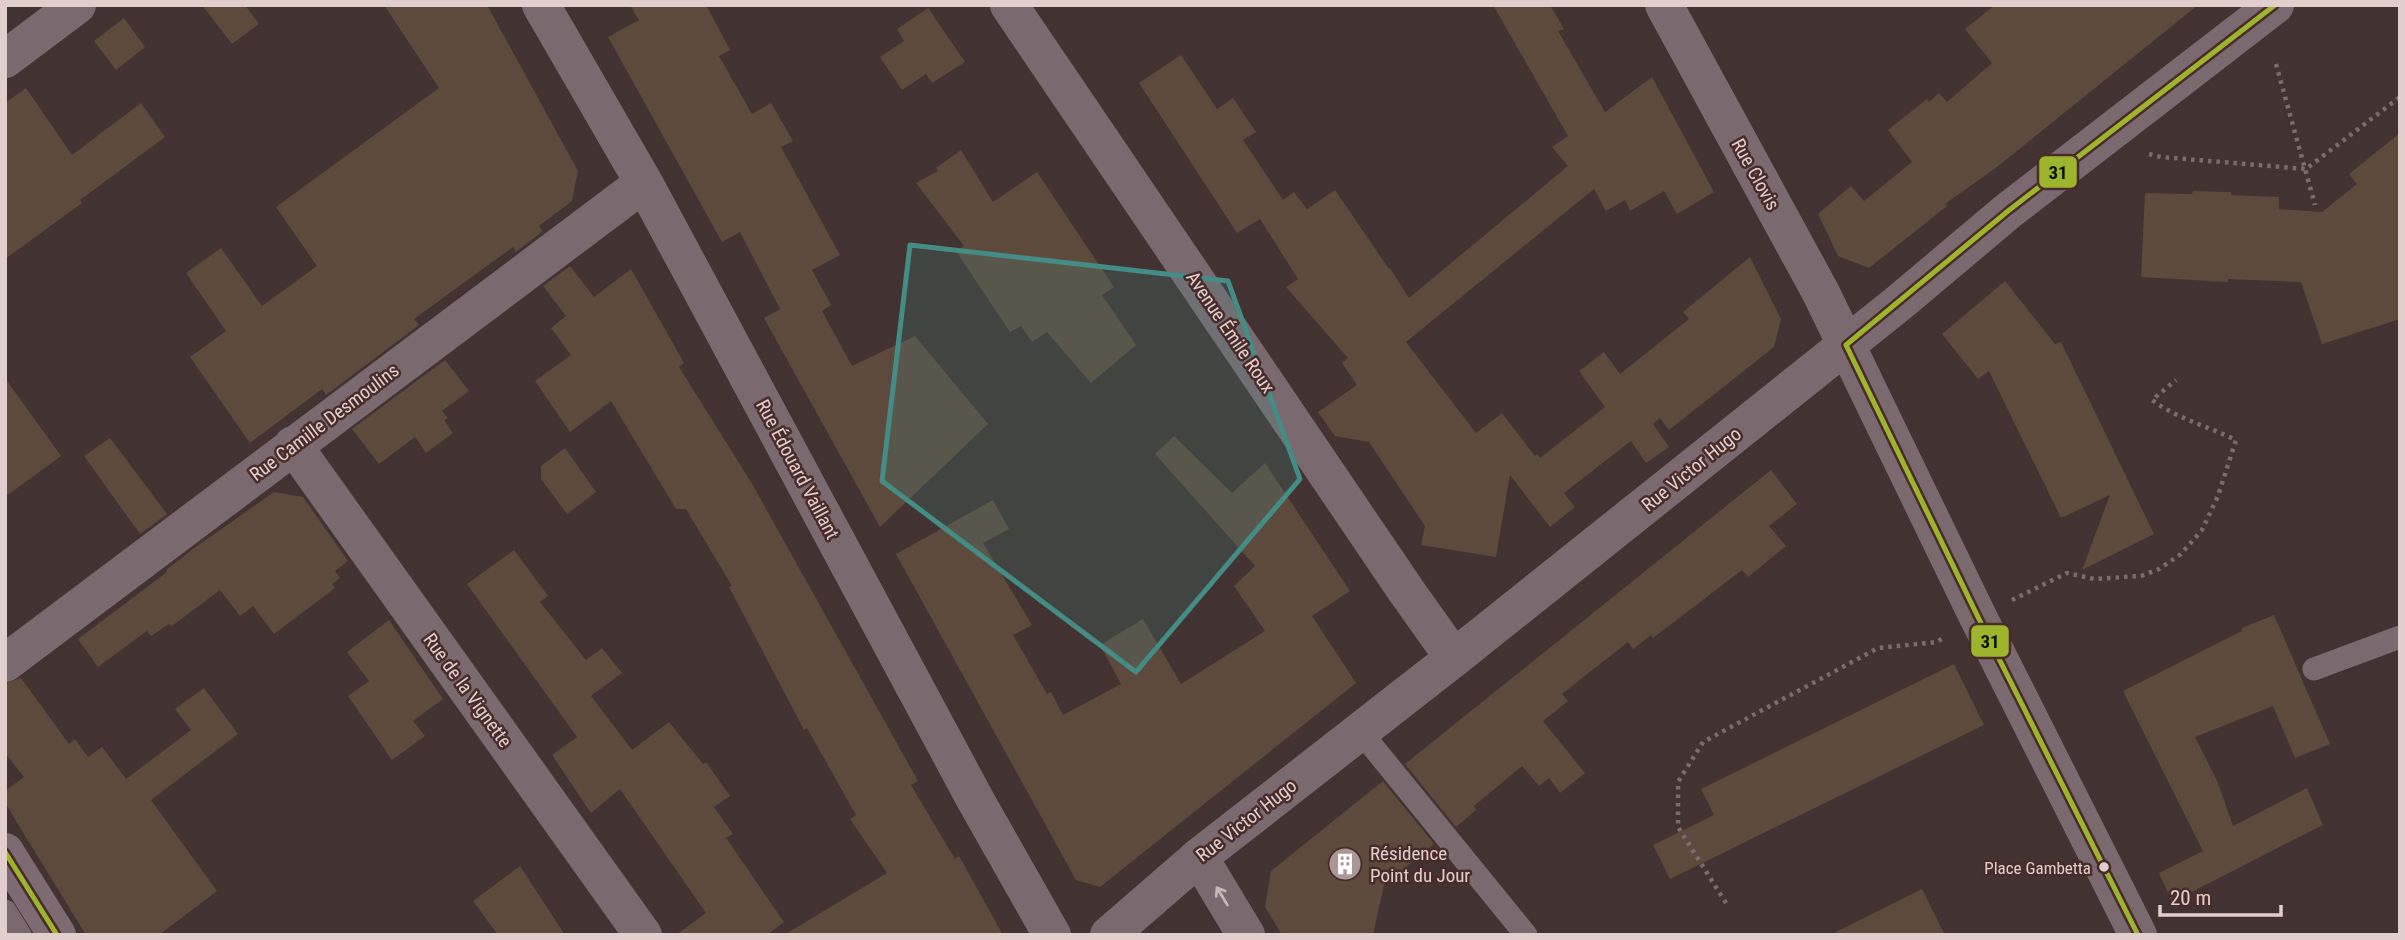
<svg xmlns="http://www.w3.org/2000/svg" width="2405" height="940" font-family="'Roboto Condensed',sans-serif">
<rect width="100%" height="100%" fill="#423231"/>
<path fill="#5e493d" d="M202,5H245L259,24L232,44Z
M384,5H487L578,171L572,201L539,226L543,231L516,252L513,247L414,319L419,325L326,395L322,389L250,443L190,357L226,331L186,273L221,248L262,306L317,266L276,207L439,88Z
M630,5H706L730,50L719,56L752,114L771,103L793,141L781,147L840,255L812,270L831,305L822,311L852,366L915,336L988,424L880,527L764,318L780,309L740,232L722,242L608,37L639,20Z
M1493,5H1550L1564,29L1558,31L1605,112L1652,77L1714,192L1677,214L1664,191L1630,211L1625,200L1606,211L1594,189L1406,342L1476,433L1502,413L1535,456L1537,454L1540,458L1605,407L1579,371L1604,352L1620,374L1689,319L1683,312L1750,257L1781,319L1774,347L1669,430L1660,418L1653,424L1669,447L1646,463L1631,441L1564,493L1575,507L1550,527L1510,475L1496,557L1421,545L1425,526L1369,442L1335,436L1318,412L1357,385L1342,363L1348,358L1286,287L1298,279L1260,219L1237,233L1139,83L1181,55L1217,109L1233,98L1256,132L1243,140L1283,200L1294,192L1307,209L1335,190L1389,269L1390,268L1409,298L1568,166L1552,147L1568,136Z
M1995,5H2198L1997,167L1945,204L1947,206L1869,268L1838,256L1818,214L1851,186L1864,201L1912,162L1888,130L1927,99L1929,102L1939,93L1947,102L1992,63L1965,29Z
M928,8L965,62L932,83L926,74L902,90L880,57L904,41L897,29Z
M124,18L145,47L116,70L94,41Z
M26,88L72,155L141,103L165,137L80,200L82,203L5,259V103Z
M2400,133V319L2322,344L2301,282L2228,279V282L2141,277L2145,193L2192,194L2193,191L2231,192V195L2279,197V209L2322,212L2357,184L2349,174Z
M961,150L993,202L1037,172L1114,287L1102,295L1136,345L1091,383L1047,332L1032,342L1021,326L1010,332L956,251L964,246L916,183L938,171L936,168Z
M570,266L594,297L631,269L684,363L679,367L751,482L908,763L918,781L911,785L955,859L959,856L1003,935H784L887,873L850,819L856,815L807,728L804,730L729,587L732,586L686,509H676L611,401L570,432L535,381L571,355L551,328L566,316L543,286Z
M2005,281L2055,344L2061,342L2154,534L2082,570L2110,495L2061,518L1989,371L1978,379L1942,334Z
M445,360L469,391L442,411L448,418L444,420L453,433L426,453L415,437L379,464L352,429Z
M5,378L61,456L5,497Z
M1174,436L1232,493L1265,463L1350,591L1312,616L1356,683L1100,887L1076,880L896,554L993,500L1009,529L983,543L1032,625L1013,635L1047,694L1051,692L1063,715L1121,684L1100,645L1143,619L1181,684L1265,631L1234,586L1255,566L1155,454Z
M110,438L167,514L140,534L84,456Z
M565,448L596,492L567,514L541,479V466Z
M1771,470L1797,504L1769,526L1786,546L1748,577L1742,570L1653,638L1651,635L1633,649L1628,642L1562,694L1568,701L1543,721L1585,773L1560,793L1549,778L1539,786L1522,766L1474,806L1476,810L1456,827L1405,764Z
M274,492L303,497L348,561L335,571L340,578L332,584L335,588L274,634L253,606L240,616L220,590L172,626L169,624L151,636L147,631L98,667L78,639L167,572L166,570L193,549Z
M514,550L548,596L540,602L586,660L602,648L622,673L591,696L632,750L669,722L703,764L706,762L730,796L714,807L733,834L726,838L784,922L767,935H676L706,913L620,789L591,813L552,755L577,737L467,584Z
M2274,615L2330,744L2295,758L2273,706L2195,737L2218,783L2233,826L2307,788L2323,825L2172,902L2159,873L2203,851L2123,691L2242,631V628Z
M389,620L443,699L413,721L425,736L392,760L348,696L369,681L347,652Z
M1954,664L1984,725L1670,879L1653,845L1714,815L1701,789Z
M21,678L69,744L75,739L88,757L102,747L126,779L191,730L175,709L204,688L238,734L151,800L217,891L159,935H86L5,803V791L24,777L5,753V684Z
M1383,781L1434,844L1384,885L1373,935H1282L1265,907L1271,871Z
M520,866L565,935H498L473,901Z
M1922,889L1945,935H1830Z"/>
<g fill="none" stroke-linecap="round" stroke-linejoin="round">
<path stroke="#7a6c6f" stroke-width="4.5" stroke-dasharray="3.5 5" stroke-linecap="butt" d="M2276,64L2315,205
M2149,154L2161,157L2306,169L2400,97
M2012,600L2067,573L2094,579L2141,576L2159,569L2181,554L2202,530L2218,496L2236,440C2207,426 2178,419 2152,400L2176,380
M1726,903L1678,827V782L1703,742L1878,648L1937,642L1943,638"/>
<path stroke="#7b6970" stroke-width="23" d="M2314,669L2400,637
M1360,731L1526,935
M5,911L20,935"/>
<path stroke="#7b6970" stroke-width="38" d="M541,5L644,183L976,801L1052,935
M1009,5L1407,592L1454,658
M1664,5L1821,293L1978,617L2138,935
M5,59L77,5
M293,445L643,935
M5,663L644,183
M1199,857L1246,935"/>
<path stroke="#7b6970" stroke-width="38" d="M1109,935L1199,857L1454,658L1900,302L2008,211L2275,5"/>
<path stroke="#7e6a72" stroke-width="38" d="M5,852L57,935"/>
<defs>
<path id="bus-1" d="M1846,345L1978,617L2138,935
M1846,345L2008,211L2275,5
M5,852L57,935"/>
</defs>
<use href="#bus-1" stroke="#492c2a" stroke-width="10"/>
<use href="#bus-1" stroke="#9cb52c" stroke-width="5"/>
</g>
<defs><path id="oneway-shaft" d="M-6 0H5M1.5-3L5.5 0L1.5 3" fill="none" stroke-width="1.6" stroke-linecap="round" stroke-linejoin="round" transform="scale(1.75)"/></defs>
<use stroke="#c8b5b6" href="#oneway-shaft" transform="translate(1222 896) rotate(-121)"/>
<path fill="#448c86" fill-opacity="0.2" stroke="#448c86" stroke-width="5" stroke-linejoin="round" d="M910,245L1228,281L1300,479L1136,672L882,481Z"/>
<defs>
<symbol id="building-disc" viewBox="-11 -11 22 22"><circle r="9.5" fill="#aa9796" stroke="#492c2a"/><path d="M-4-6H4V6H1V3H-1V6H-4ZM-2.5-4.3h1.7v1.8h-1.7ZM.8-4.3h1.7v1.8H.8ZM-2.5-1h1.7V.8h-1.7ZM.8-1h1.7V.8H.8Z" fill="#fff"/></symbol>
</defs>
<g fill-rule="evenodd">
<use href="#building-disc" x="1326" y="845" width="38" height="38"/>
</g>
<circle fill="#e2cecd" stroke="#492c2a" stroke-width="2.5" cx="2104" cy="867" r="6"/>
<g text-anchor="middle" stroke-width="5" stroke-linejoin="round" paint-order="stroke">
<g font-size="17" fill="#e2cecd" stroke="#492c2a" text-anchor="end">
<text x="2091" y="874">Place Gambetta</text>
</g>
<g font-size="19" fill="#e2cecd" stroke="#492c2a">
<text transform="translate(1756 174) rotate(61)" y="7">Rue Clovis</text>
<text transform="translate(1231 332) rotate(56)" y="7">Avenue Émile Roux</text>
<text transform="translate(324 422) rotate(-37)" y="7">Rue Camille Desmoulins</text>
<text transform="translate(798 469) rotate(62)" y="7">Rue Édouard Vaillant</text>
<text transform="translate(1691 469) rotate(-39)" y="7">Rue Victor Hugo</text>
<text transform="translate(468 690) rotate(54)" y="7">Rue de la Vignette</text>
<text transform="translate(1246 820) rotate(-38)" y="7">Rue Victor Hugo</text>
</g>
<g font-size="19" fill="#e2cecd" stroke="#492c2a" text-anchor="start">
<text x="1370" y="860">Résidence<tspan x="1370" dy="22">Point du Jour</tspan></text>
</g>
</g>
<g stroke="#492c2a" stroke-width="2.5">
<rect x="2038" y="155" width="40" height="34" rx="7" fill="#9cb52c"/>
<rect x="1970" y="624" width="40" height="34" rx="7" fill="#9cb52c"/>
</g>
<g font-size="19" text-anchor="middle" font-weight="bold" fill="#111">
<text x="2058" y="179">31</text>
<text x="1990" y="648">31</text>
</g>
<rect width="2405" height="940" fill="none" stroke="#e2cecd" stroke-width="14"/>
<path d="M2160 905v10h121v-10" fill="none" stroke="#e2cecd" stroke-width="3.5"/>
<text x="2170" y="905" font-size="21" fill="#e2cecd" stroke="#492c2a" stroke-width="5" paint-order="stroke">20 m</text>
</svg>
